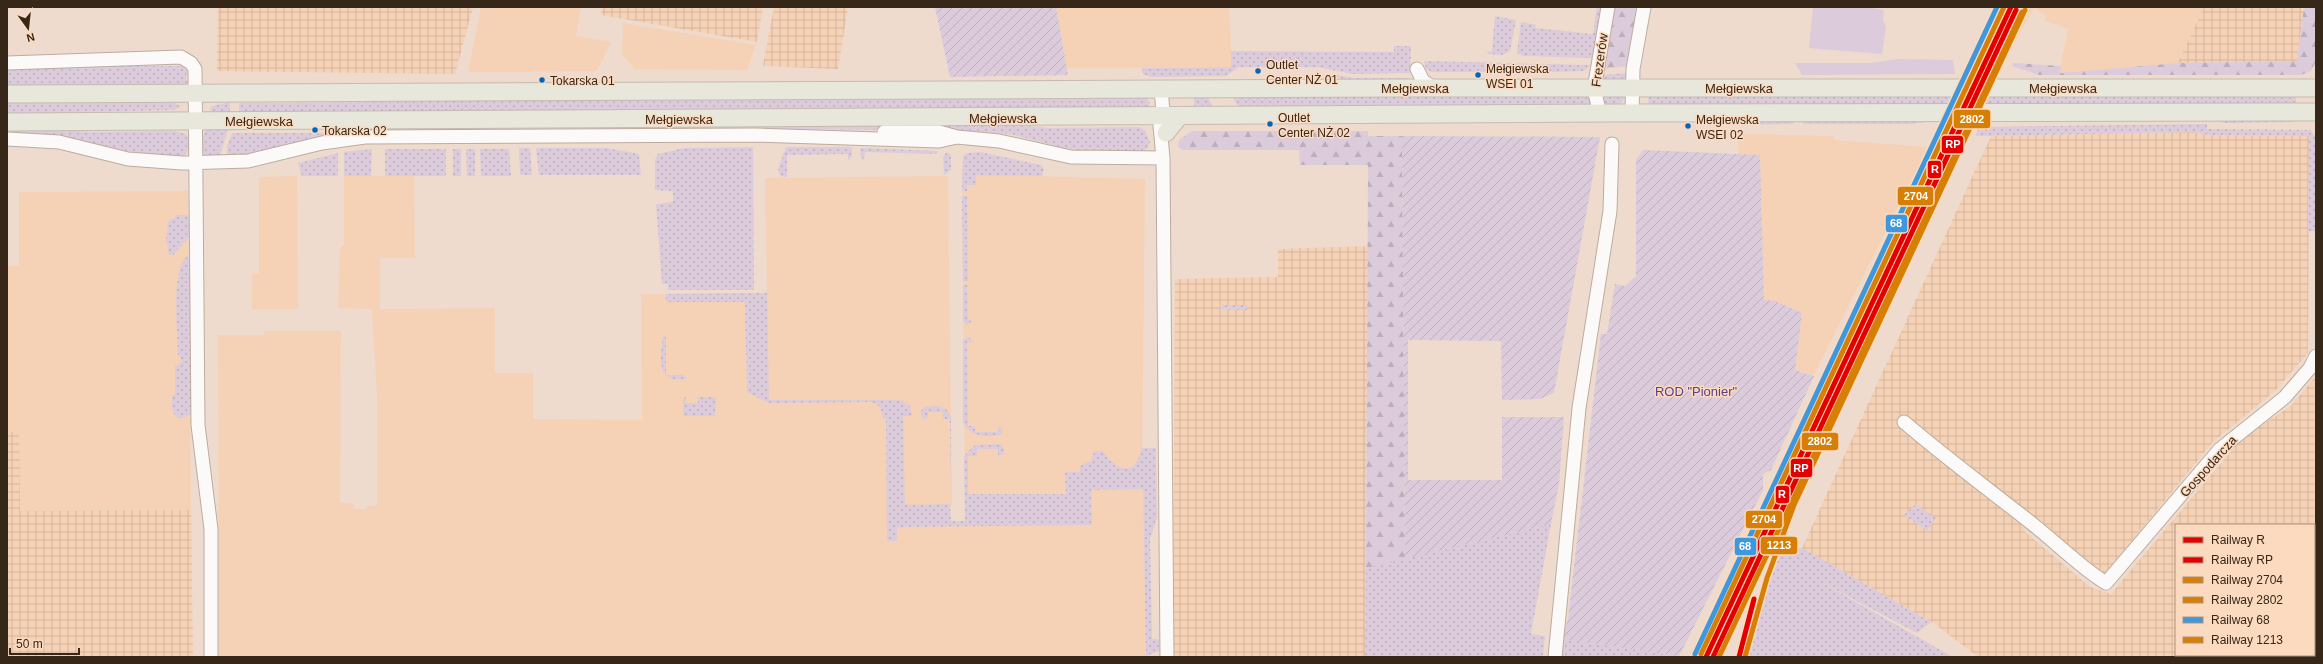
<svg xmlns="http://www.w3.org/2000/svg" width="2323" height="664" font-family="Helvetica,sans-serif">
<defs>
<pattern id="industrial-grid" width="8" height="8" patternUnits="userSpaceOnUse"><rect width="8" height="8" fill="#f5d2b6"/><path d="M0 4h8M4 0v8" fill="none" stroke="#d3b49c"/></pattern>
<pattern id="grass-dots" width="8" height="8" patternUnits="userSpaceOnUse"><rect width="8" height="8" fill="#dbcbdb"/><path d="M2 2h.1M6 6h.1" fill="none" stroke="#bdaebb" stroke-width="1.8" stroke-linecap="round"/></pattern>
<pattern id="forest-firs" width="22" height="20" patternUnits="userSpaceOnUse"><rect width="22" height="20" fill="#dbcbdb"/><path d="M5 1l3.5 6h-7zM16 11l3.5 6h-7z" fill="#bdaebb"/></pattern>
<pattern id="garden-furrows" width="10" height="10" patternUnits="userSpaceOnUse"><rect width="10" height="10" fill="#dbcbdb"/><path d="M-1 1l2-2M0 10L10 0M9 11l2-2" fill="none" stroke="#bdaebb"/></pattern>
</defs>
<rect width="100%" height="100%" fill="#eedbcd"/>
<path fill="#f5d2b6" d="M481,7H581L576,36L611,42L597,71L468,72Z
M1056,7H1229L1232,67L1067,68Z
M1996,7H2204L2178,63L2059,73L2068,29L2044,20L2046,16L2034,8L2002,66L1974,64Z
M623,23L756,45L747,70L635,69L622,55Z
M1739,134L1834,136V140L1928,147L1814,375L1795,370L1802,313L1764,300L1760,155L1738,154Z
M962,174L1145,179L1142,483L1070,484V498L965,499Z
M297,176L298,309H252V274H259V177Z
M344,176H414L415,258H380V309L495,308V373H533V419L642,420L641,294L767,293L765,178L948,176L952,507L897,508V526L1091,525V490L1143,489L1146,657H219L218,335H264V331H341L340,503H354V509H367V506L377,505V397L372,309L338,308L340,248L344,244Z
M188,191L191,510L20,511L19,433L7,432V266H19V192Z"/>
<path fill="url(#industrial-grid)" fill-rule="evenodd" d="M218,7H473L455,74L217,71Z
M602,7H763L757,42L601,15Z
M774,7H848L838,69L763,66Z
M2204,7H2304L2297,61L2178,63Z
M2193,132L2210,135L2309,136L2308,353L2275,391L2213,442L2096,584L2024,528L2023,530L2090,587L2111,594L2243,437L2291,406L2316,376V657H1978L1935,624L1802,548L1991,136ZM2176,525H2314V655H2176Z
M1368,246L1365,657H1173L1175,279L1278,277V249Z
M7,432H19L20,511L191,510L193,657H7Z"/>
<path fill="url(#grass-dots)" d="M1597,7H1602L1592,58L1523,56L1517,53L1521,22L1536,25L1535,28L1593,34Z
M1495,16L1516,20L1510,51L1502,55L1488,54L1487,52L1492,51Z
M1394,46H1411L1410,73L1353,74L1317,67H1239L1226,76L1151,77L1143,74L1142,68L1231,67V51L1394,52Z
M1424,61L1591,65L1584,71L1547,72L1546,68H1504V72H1432L1426,69Z
M137,63L138,66H182L187,71L186,80L188,82L186,85L7,88V68Z
M1629,73L1628,81H1600L1602,75Z
M1333,74L1352,78H1408L1403,81H1348L1333,76Z
M1048,80H1133L1130,82L1048,84Z
M2296,93V103L1648,106L1649,95Z
M1589,95L1592,107H1242L1237,105L1233,97L1237,96Z
M1145,96L1150,103L1146,110L239,116V103L390,102L428,98Z
M1194,96L1208,97L1214,109L1194,110Z
M1600,96H1626V97L1618,106L1605,105Z
M7,100L172,101L181,107L173,110L71,112L7,117Z
M230,102V116L212,112L210,109L212,106Z
M2212,118L2296,120L2293,122L2223,123Z
M1794,121L1793,124L1733,125V122L1737,121Z
M1803,121H1934L1911,124H1803Z
M982,122L1050,128L1139,127L1145,130L1150,142L1148,148L1142,152L1097,153L1064,148L1010,134L972,131L801,129L364,133L237,157H227V147L232,133H332V130L357,125Z
M2207,124V129L2311,130L2316,139V231H2308L2309,136L2210,135L2193,132L1975,136L1979,127Z
M229,126L219,158L205,156C199,147 201,136 207,129Z
M7,128L94,132L174,131L186,134L191,146L184,156L156,157L63,137L7,133Z
M753,147L754,290H668V284H662L656,204L673,202V191L655,190V160L658,154L684,148Z
M786,147H852V156L848,161V154L787,155V177H784L780,175L778,169Z
M519,148H530L532,175H520Z
M536,148H607L639,154L641,175H539Z
M861,148L937,151V154L865,152L864,161L860,155Z
M372,149L371,176H344V152Z
M385,149H446V176H385Z
M453,149H461V176H453Z
M466,149H475V176H467Z
M480,149H509L511,176H481Z
M980,152L1041,165L1044,169L1042,176L976,175V185H967V191H962L963,156L967,153Z
M338,153V176H302L298,163Z
M946,153H949L951,156V170L944,175L943,157Z
M962,196H967L968,281H963Z
M175,215H186L191,218L190,236L173,255H169L166,240L168,221L174,218Z
M189,255L190,257L192,409L189,415L181,419C170,415 172,405 172,395H175V366L181,363L180,355H178C178,336 170,264 189,255Z
M963,285H967L968,320H973L967,325L963,321Z
M767,293L769,400H889L903,401L910,406L912,416H903L905,505L950,504L951,521H965L964,456L975,445L1001,444L1005,451L1002,455H998V449H977V456H968V494H1066L1065,472H1080V466L1091,461L1094,451H1102C1117,470 1134,480 1142,448H1156L1157,518L1150,539L1152,639H1159V651L1146,656L1143,489L1091,490L1092,525L897,527V541H887L886,419H883C883,411 879,403 871,402L769,403L747,392L745,302H666V294Z
M1220,305H1247V310L1220,309Z
M663,336H666V375H684L686,379C654,384 661,356 663,336Z
M969,337L974,342H967L968,426H975V432H998L999,426H1000L1003,431L1000,435C986,437 969,437 963,422V340Z
M683,397H686V403H698V397H716L715,416H683Z
M939,406L947,410L951,417V492L950,419H943V412H928V419L923,418L920,413L924,407Z
M1916,504L1936,518L1927,531L1904,515Z
M1551,524L1531,634L1545,636L1543,657H1365L1366,568Z
M1802,548L1931,622L1917,633L1817,580L1953,657H1747L1772,552Z
M1563,639L1679,656L1562,657Z"/>
<path fill="url(#forest-firs)" d="M1613,7H1639L1629,66L1603,69Z
M2304,7H2316V61L2311,71L2301,75H2039L2012,66L2013,63L2061,66L2060,73L2178,63L2297,61Z
M1192,131H1368V136H1402L1405,559L1366,568L1368,165H1300L1299,150H1183L1178,147L1179,140Z"/>
<path fill="#dbcbdb" d="M1813,7H1864L1884,10L1883,20L1886,27L1882,54L1809,48Z
M1898,59L1953,60L1955,74L1802,75L1795,63H1870Z"/>
<path fill="url(#garden-furrows)" d="M935,7H1056L1068,75L950,77Z
M1402,136L1600,137L1554,393L1540,399L1502,400L1501,341L1408,340V480H1502V417H1564L1559,484L1551,524L1405,559Z
M1643,150L1760,155L1764,300L1775,301L1802,313L1795,370L1814,376L1771,470L1763,474V490L1679,656L1563,639L1568,618L1601,334H1607L1615,284L1625,286L1636,276V160Z"/>
<g fill="none" stroke-linecap="round" stroke-linejoin="round">
<defs>
<path id="minor" d="M7,63L181,57L191,63L195,69L198,425L211,529V657
M1417,69L1423,81L1434,88
M1161,89L1164,123
M1632,113L1633,69L1644,7
M1600,114L1594,89L1608,7
M1162,117L1160,126L1163,158L1167,657
M884,132H939L957,137L999,141L1071,157L1163,158
M7,139L59,142L128,159L182,163L248,161L322,143L365,137L756,135L939,141L957,137
M1904,422C1946,458 1991,491 2035,526C2059,545 2080,567 2106,583L2220,449L2285,397L2310,368L2316,356
M1555,657L1579,408L1610,211L1612,144"/>
<path id="major" d="M7,94L1407,88H2316
M7,122L1613,113L2316,112
M1166,133L1179,117"/>
</defs>
<use href="#minor" stroke="#bcac9f" stroke-width="15"/>
<use href="#major" stroke="#c5bbb2" stroke-width="19"/>
<use href="#minor" stroke="#fcfaf8" stroke-width="13"/>
<use href="#major" stroke="#e7e7db" stroke-width="17"/>
<defs>
<path id="rail-1" d="M1706,657L2011,7
M1739,657L1754,599"/>
<path id="rail-2" d="M1713,657L2016,10"/>
<path id="rail-3" d="M1701,654L2004,7"/>
<path id="rail-4" d="M1719,657L2022,12"/>
<path id="rail-5" d="M1695,654L1997,7"/>
<path id="rail-6" d="M1745,657L1767,578L1794,505L2025,10"/>
</defs>
<use href="#rail-1" stroke="#fcdabf" stroke-width="8"/>
<use href="#rail-2" stroke="#fcdabf" stroke-width="8"/>
<use href="#rail-3" stroke="#fcdabf" stroke-width="8"/>
<use href="#rail-4" stroke="#fcdabf" stroke-width="8"/>
<use href="#rail-5" stroke="#fcdabf" stroke-width="8"/>
<use href="#rail-6" stroke="#fcdabf" stroke-width="8"/>
<use href="#rail-1" stroke="#e50000" stroke-width="5"/>
<use href="#rail-2" stroke="#e50000" stroke-width="5"/>
<use href="#rail-3" stroke="#d77f05" stroke-width="5"/>
<use href="#rail-4" stroke="#d77f05" stroke-width="5"/>
<use href="#rail-5" stroke="#3d98de" stroke-width="5"/>
<use href="#rail-6" stroke="#d77f05" stroke-width="5"/>
</g>
<g fill="#0065bd" stroke="#fcdabf" stroke-width="1.5">
<circle cx="1258" cy="71" r="3.5"/>
<circle cx="1478" cy="75" r="3.5"/>
<circle cx="542" cy="80" r="3.5"/>
<circle cx="1270" cy="124" r="3.5"/>
<circle cx="1688" cy="126" r="3.5"/>
<circle cx="315" cy="130" r="3.5"/>
</g>
<g text-anchor="middle" stroke-width="3" stroke-linejoin="round" paint-order="stroke">
<g font-size="12" fill="#362719" stroke="#fcdabf" text-anchor="start">
<text x="1266" y="69">Outlet<tspan x="1266" dy="15">Center NŻ 01</tspan></text>
<text x="1486" y="73">Mełgiewska<tspan x="1486" dy="15">WSEI 01</tspan></text>
<text x="550" y="85">Tokarska 01</text>
<text x="1278" y="122">Outlet<tspan x="1278" dy="15">Center NŻ 02</tspan></text>
<text x="1696" y="124">Mełgiewska<tspan x="1696" dy="15">WSEI 02</tspan></text>
<text x="322" y="135">Tokarska 02</text>
</g>
<g font-size="13" fill="#362719" stroke="#fcdabf">
<text transform="translate(1599 60) rotate(-82)" y="5">Frezerów</text>
<text x="1415" y="93">Mełgiewska</text>
<text x="1739" y="93">Mełgiewska</text>
<text x="2063" y="93">Mełgiewska</text>
<text x="1003" y="123">Mełgiewska</text>
<text x="679" y="124">Mełgiewska</text>
<text x="259" y="126">Mełgiewska</text>
<text transform="translate(2208 466) rotate(-48)" y="5">Gospodarcza</text>
</g>
<g font-size="13" fill="#5e4087" stroke="#fcdabf">
<text x="1696" y="396">ROD "Pionier"</text>
</g>
</g>
<g stroke="#fcdabf" stroke-width="1.5">
<rect x="1953" y="109" width="38" height="20" rx="4" fill="#d77f05"/>
<rect x="1941" y="135" width="23" height="19" rx="4" fill="#e50000"/>
<rect x="1927" y="160" width="15" height="19" rx="4" fill="#e50000"/>
<rect x="1897" y="186" width="37" height="20" rx="4" fill="#d77f05"/>
<rect x="1885" y="214" width="23" height="19" rx="4" fill="#3d98de"/>
<rect x="1801" y="432" width="38" height="19" rx="4" fill="#d77f05"/>
<rect x="1790" y="458" width="23" height="20" rx="4" fill="#e50000"/>
<rect x="1775" y="485" width="15" height="19" rx="4" fill="#e50000"/>
<rect x="1745" y="510" width="38" height="19" rx="4" fill="#d77f05"/>
<rect x="1760" y="536" width="38" height="19" rx="4" fill="#d77f05"/>
<rect x="1734" y="537" width="23" height="19" rx="4" fill="#3d98de"/>
</g>
<g font-size="11" text-anchor="middle" font-weight="bold" fill="#fff">
<text x="1972" y="123">2802</text>
<text x="1953" y="148">RP</text>
<text x="1935" y="173">R</text>
<text x="1916" y="200">2704</text>
<text x="1896" y="227">68</text>
<text x="1820" y="445">2802</text>
<text x="1801" y="472">RP</text>
<text x="1782" y="498">R</text>
<text x="1764" y="523">2704</text>
<text x="1779" y="549">1213</text>
<text x="1745" y="550">68</text>
</g>
<rect width="2323" height="664" fill="none" stroke="#362719" stroke-width="16"/>
<rect x="2175" y="524" width="140" height="132" fill="#fcdabf" stroke="#ad927d"/>
<rect x="2183" y="537" width="20" height="6" fill="#e50000" stroke="#ad927d"/>
<text x="2211" y="544" font-size="12" fill="#362719">Railway R</text>
<rect x="2183" y="557" width="20" height="6" fill="#e50000" stroke="#ad927d"/>
<text x="2211" y="564" font-size="12" fill="#362719">Railway RP</text>
<rect x="2183" y="577" width="20" height="6" fill="#d77f05" stroke="#ad927d"/>
<text x="2211" y="584" font-size="12" fill="#362719">Railway 2704</text>
<rect x="2183" y="597" width="20" height="6" fill="#d77f05" stroke="#ad927d"/>
<text x="2211" y="604" font-size="12" fill="#362719">Railway 2802</text>
<rect x="2183" y="617" width="20" height="6" fill="#3d98de" stroke="#ad927d"/>
<text x="2211" y="624" font-size="12" fill="#362719">Railway 68</text>
<rect x="2183" y="637" width="20" height="6" fill="#d77f05" stroke="#ad927d"/>
<text x="2211" y="644" font-size="12" fill="#362719">Railway 1213</text>
<g transform="translate(28 28) rotate(165)" stroke="#fcdabf" stroke-width="3" paint-order="stroke">
<path d="M0-3L7 15L0 10L-7 15Z" fill="#362719"/>
<text y="-6" font-size="11" font-weight="bold" text-anchor="middle" fill="#362719">N</text>
</g>
<path d="M10 648v6h69v-6" fill="none" stroke="#362719" stroke-width="2"/>
<text x="16" y="648" font-size="12" fill="#362719" stroke="#fcdabf" stroke-width="3" paint-order="stroke">50 m</text>
</svg>
